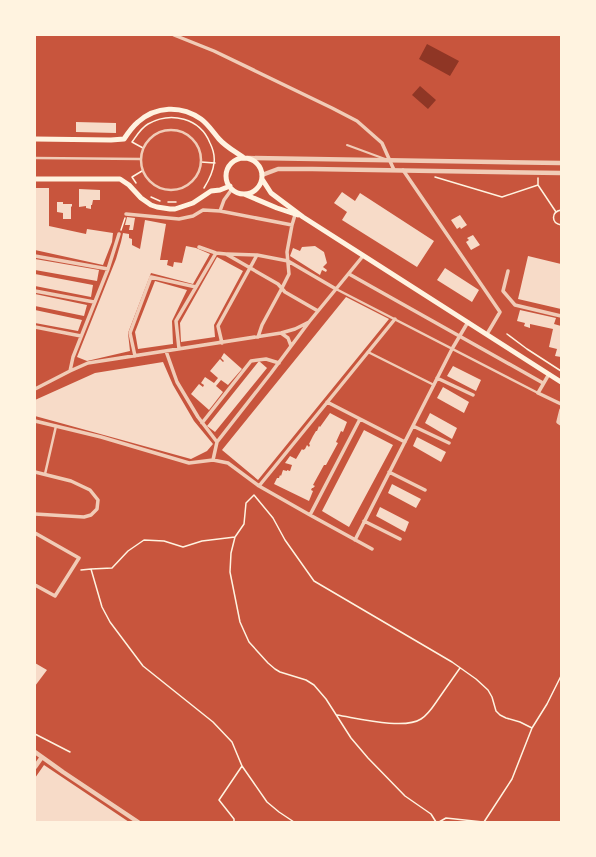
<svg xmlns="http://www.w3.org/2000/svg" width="596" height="857" font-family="Lora,serif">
<rect width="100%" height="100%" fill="#c8553d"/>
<path fill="#8f3625" d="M427,44L459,61L450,76L419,59Z
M420,86L436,100L428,109L412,95Z"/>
<path fill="#f7dbc8" d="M76,122L116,123V133L76,132Z
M35,188H49V226L86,234L87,229L113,233L112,242L103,265L35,250Z
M79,189L100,190V200H93L92,205H91V209L86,208V206L79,207Z
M342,192L355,201L360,193L434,241L417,267L342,220L347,212L334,203Z
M57,202H63V204H72V206L71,207V219H63V213L57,212Z
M460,215L467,225L461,229L460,227L457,229L451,220Z
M127,217L135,218L133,230H129L130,225H125Z
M145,220L166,224L160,260H168L167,265L173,267L174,262L182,263L186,246L196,248L210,254L193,284L151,273L128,333L130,351L87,361L77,357L116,259L121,242L123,233L129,234V238L132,239V245L140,249Z
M473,235L480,245L471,250L466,242L469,240L467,238Z
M315,246L324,252L327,263L323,267L327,270L326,272L322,270L320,275L290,256L293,248L300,251L302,247Z
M528,256L561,264V309L518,299Z
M217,257L243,271L214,325L215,337L181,342L180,323Z
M35,259L99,270L97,281L35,270Z
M445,268L479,290L472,302L437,280Z
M35,274L93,285L91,297L35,286Z
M155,281L187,290L172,321L173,344L138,349L135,332Z
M35,294L87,305L84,316L35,306Z
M346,297L389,319L258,480L222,450Z
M35,310L82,320L78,331L35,323Z
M520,310L556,318L554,324L561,326V357L555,356L557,349L549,347L553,329L530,324V328L524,326L525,323L517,321Z
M224,353L242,369L228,385L221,380L216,386L223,392L209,410L191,394L199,384L203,387L204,385L201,383L205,377L214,383L218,378L210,371L220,359L223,362L224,361L221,358Z
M259,361L267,368L215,432L207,426Z
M163,362L173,385L194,421L213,444L207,451L191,459L35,416V400L95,373Z
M453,366L481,380L476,391L447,376Z
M443,387L469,402L464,413L437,398Z
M330,413L347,422L343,432L341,431L336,442L338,443L326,465H324L313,485L315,486L313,488H312L311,490L313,491L309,501L274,484L277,478H279L280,475L281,476L283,470L287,471V470L290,471L292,465L285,463L290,456L296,459L302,449L303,450L305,449L307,445L309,447L310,445L309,444L313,436L316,431H317L319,426L320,427Z
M430,413L457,428L452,439L425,423Z
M364,430L393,445L349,527L322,511Z
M417,437L446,452L441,462L413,446Z
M392,484L421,499L416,508L388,493Z
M380,507L409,522L405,532L376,516Z
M35,663L47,670L35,686Z
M44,765L129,822H35V778Z"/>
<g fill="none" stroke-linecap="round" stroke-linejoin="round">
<path stroke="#fff3e0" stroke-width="1.5" d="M143,148L132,142C137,135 141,128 148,124C171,111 200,118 210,143C213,149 215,156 214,163C213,173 209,180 204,188
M201,162L215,163
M435,177L502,197L538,185V178
M136,183L132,177L142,171
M538,185L556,212
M151,197L160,201
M168,202H176
M561,210C551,212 551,223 561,225
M121,230L125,218
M507,334L527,349L561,371
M235,537L231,553L230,572L240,622L244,631L249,642L268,663L275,669L280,672L306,680L314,685L326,699L351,738L368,758L405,796L431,814L436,822
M91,569L112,568L128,551L144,540L164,541L183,547L202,541L235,537L244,524L246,503L254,495L273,518L285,540L314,581L452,662L476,679L488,690L492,697L496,711L500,715L506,718L520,722L532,728
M81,570L91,569L102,607L110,622L143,666L213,722L232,742L242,766L267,802L279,812L294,822
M337,715C357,718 404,730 421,719C429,714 434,705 439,698C446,688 453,678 460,668
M35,734L70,752
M234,822V819L219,800L242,766
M439,822L446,818L483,822
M484,822L512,779L532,728L547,704L561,676"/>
<path stroke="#f1ccb7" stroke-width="2" d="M347,145L385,159"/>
<path stroke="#f1ccb7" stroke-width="2.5" d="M141 160a30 30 0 1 1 60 0a30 30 0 1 1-60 0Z
M35,158L141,159
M336,289L538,393
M368,352L434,385
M45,474L56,426"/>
<path stroke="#f1ccb7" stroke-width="3.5" d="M174,35L214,51L332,108L357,121L382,143L394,170
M403,170L500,312L487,334
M220,211L224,200L232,189
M126,214L179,219L193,216L203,210L220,211L292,225
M199,247L216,253L226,254L278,284L285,292L318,311
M227,254L257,255L288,261L336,289
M35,256L108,269
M508,271L503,291L515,305L561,316
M349,274L543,383
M35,291L94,302
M35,327L81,336
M281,333L288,338L291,346
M258,337L262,325L282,288L289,274L287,252L292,225L295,215
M222,343L218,326L257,255
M179,349L176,321L216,253
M166,351L177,382L198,417L217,442
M135,356L130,333L151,277L196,287
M70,371L73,357L108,269L119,234
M549,374L538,393L561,404
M437,378L473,395
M35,389L70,371L88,363L281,333L295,329L309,322
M327,402L405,442
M561,410L558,422L561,424
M35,421L101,437L189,463L213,460L228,463L259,486L310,515L372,549
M202,423L251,361L266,359L279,363
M413,426L449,443
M213,460L217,442L271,373L309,322L363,256
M35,472L71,481L90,490L98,500L97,509L91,515L84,517L35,514
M389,472L425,490
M259,486L395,319
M310,515L360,419
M364,521L400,539
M35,533L79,558L55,596L35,585
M355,540L452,349L468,322"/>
<path stroke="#f1ccb7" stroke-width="4.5" d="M248,158L561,163
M262,175L278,169H312L561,173
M35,752L63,772L138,822
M35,767L42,757"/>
<path stroke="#fff3e0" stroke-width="5" d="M35,139L111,140L124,139C128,133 132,127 138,122C156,106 181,105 201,119C208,124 213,132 219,139C226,147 236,152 244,158
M226 176a18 18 0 1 1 36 0a18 18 0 1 1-36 0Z
M35,179H120L129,185L141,198L151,205L157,207L170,209H175L193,203L211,191L220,190L230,186
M262,179L271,193L303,217L561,382
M244,194L277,208L298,215"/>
</g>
<rect width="596" height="857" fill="none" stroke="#fff3e0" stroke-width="72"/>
</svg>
